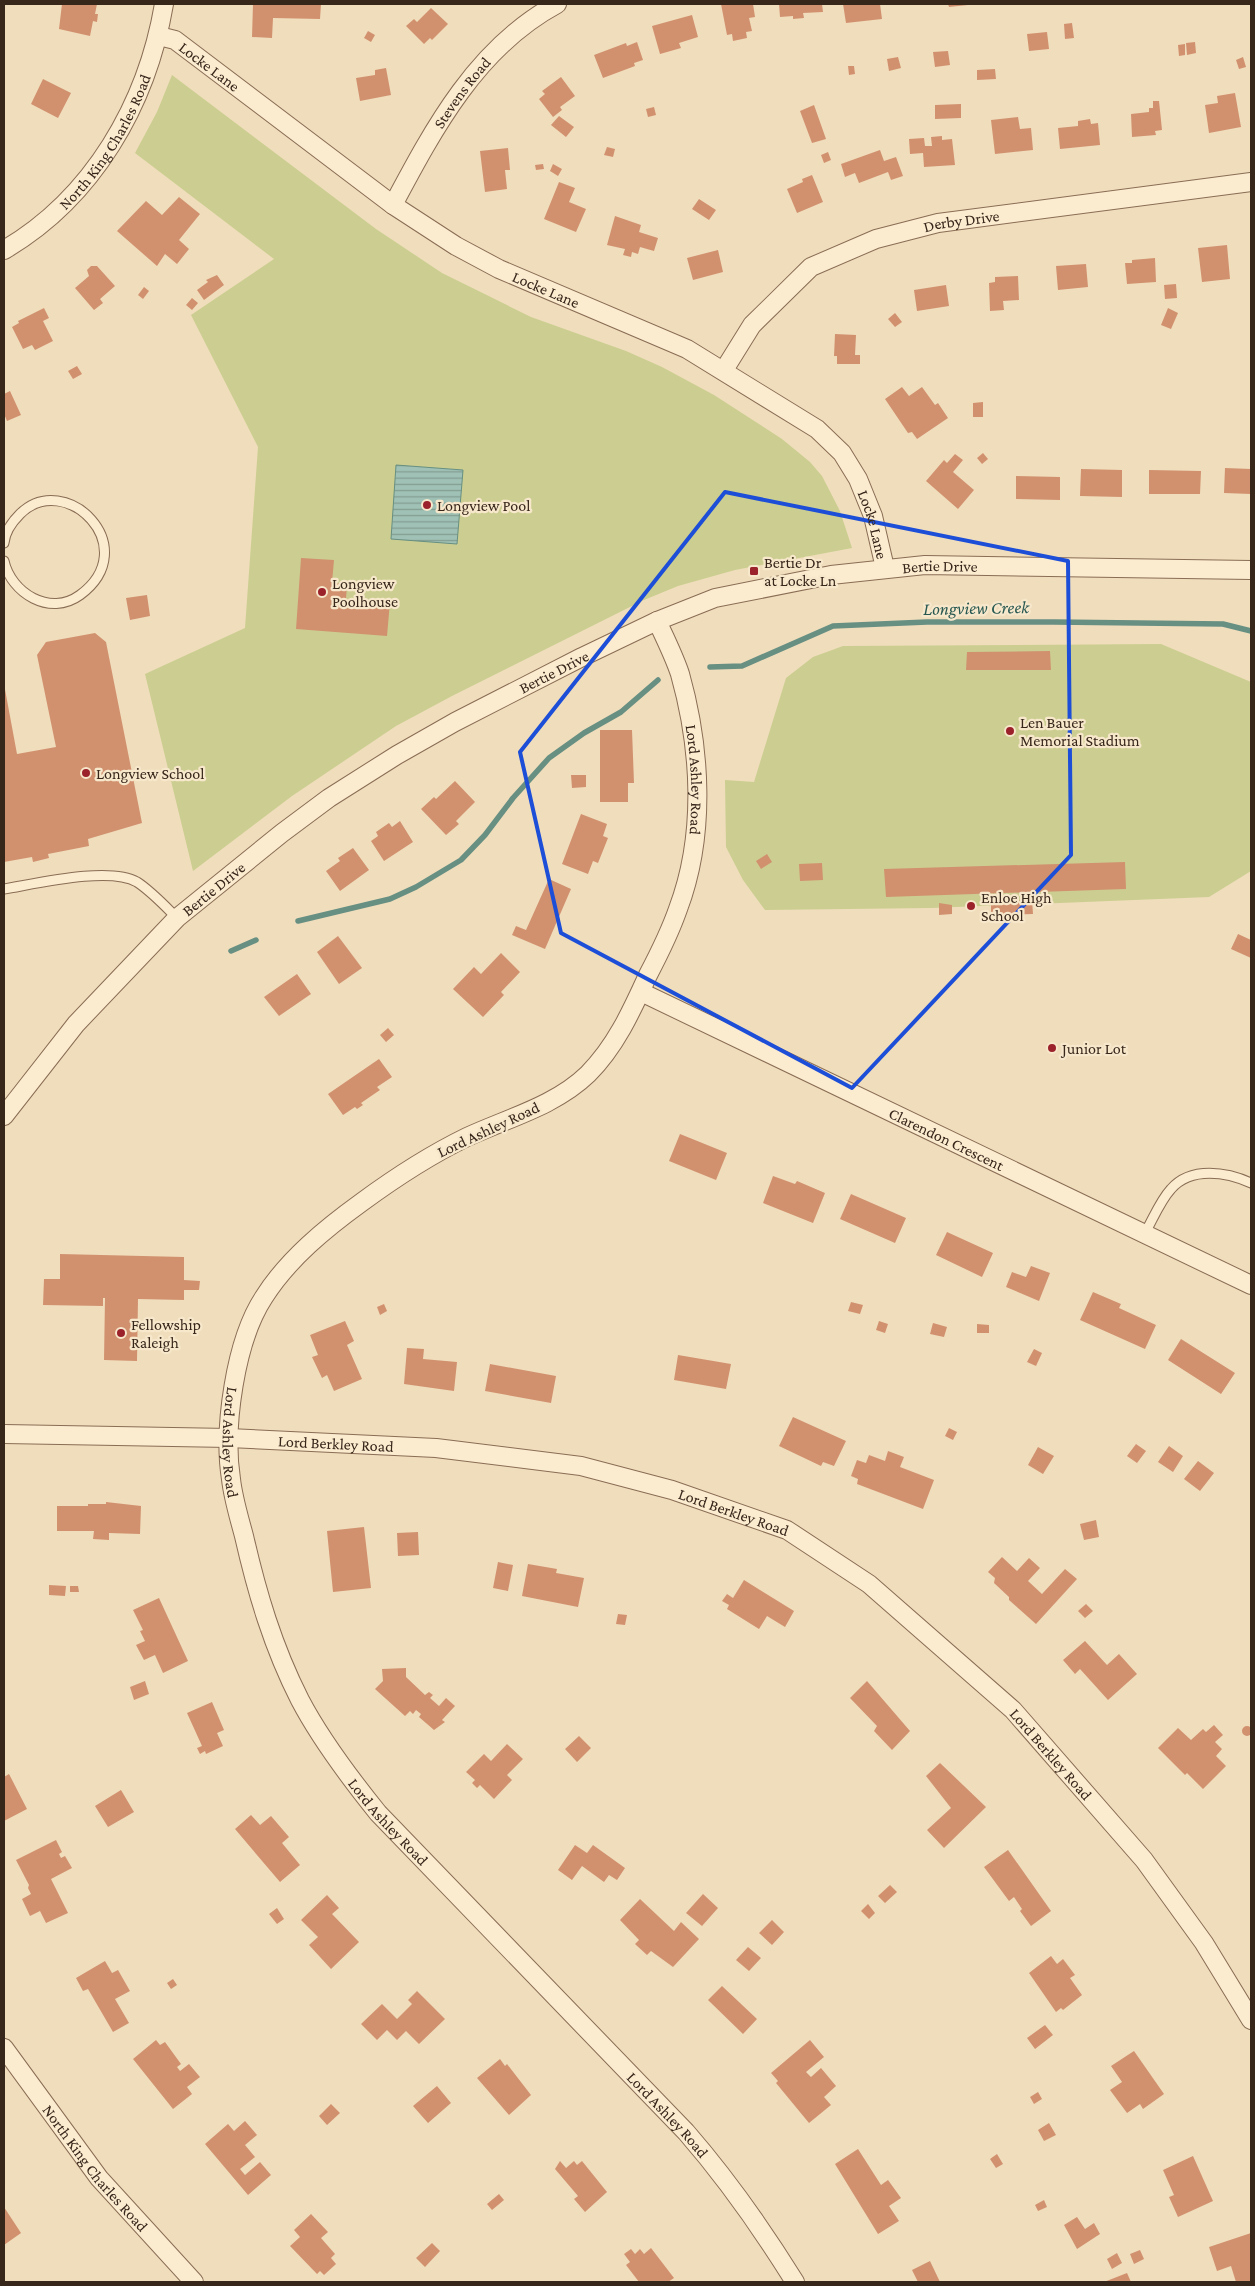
<svg xmlns="http://www.w3.org/2000/svg" width="1255" height="2286" font-family="'Crimson Pro',serif">
<defs>
<pattern id="water-rules" width="6" height="5" patternUnits="userSpaceOnUse" patternTransform="scale(1.25)"><rect width="6" height="5" fill="#a0c1b5"/><path d="M0 2.5h6" fill="none" stroke="#839d92"/></pattern>
</defs>
<rect width="100%" height="100%" fill="#f0ddbc"/>
<path fill="#cbce90" d="M172,75L376,229L442,273L531,317L626,351L662,367L714,395L782,439L810,462L822,476L840,511L852,548L735,570L678,586L644,600L452,696L396,726L292,796L193,871L145,674L245,628L258,447L191,315L274,259L135,153L157,112Z
M1161,644L1251,682V871L1209,897L931,908L765,910L743,880L726,847L725,780L754,782L786,678L813,657L843,646Z"/>
<path fill="url(#water-rules)" stroke="#678f82" d="M396,465L463,470L457,544L391,539Z"/>
<g fill="none" stroke-linecap="round" stroke-linejoin="round">
<path stroke="#678f82" stroke-width="5.5" d="M710,667L742,666L833,626L927,622H1054L1223,624L1251,631
M298,921L390,899L416,887L461,860L485,835L513,798L549,758L584,733L621,712L658,680
M231,951L256,940"/>
</g>
<path fill="#d1916f" d="M62,4H97L95,14H98L97,22L93,21L90,36L59,29Z
M253,4H321L320,19L273,18L272,38L252,37Z
M721,4H753L755,17L749,18L752,31L746,32L747,38L733,41L732,34L727,35Z
M779,4H822L823,12L803,13L804,18L793,19V16L780,17Z
M843,4H880L882,19L846,23Z
M948,4H967L968,5L949,7Z
M431,8L448,24L432,40L430,38L424,44L406,26L414,19L417,22Z
M692,15L698,37L679,43L681,48L660,54L652,26Z
M1072,23L1074,38L1065,39L1064,24Z
M368,31L375,35L371,42L364,38Z
M1047,32L1049,49L1029,51L1027,34Z
M637,42L643,60L634,63L635,66L603,78L594,55L626,43L627,46Z
M1195,42L1196,53L1187,55L1186,43Z
M1185,44V55L1179,56L1178,45Z
M948,51L950,65L935,67L933,52Z
M898,57L901,68L889,71L887,59Z
M1243,57L1246,67L1239,69L1236,60Z
M848,66H854L855,74L849,75Z
M386,68L391,95L360,101L356,78L375,75V70Z
M995,69L996,79L977,80V70Z
M561,77L575,96L560,107L562,110L553,117L539,99L545,94L542,91Z
M43,79L71,93L58,118L31,104Z
M1235,93L1241,127L1209,133L1205,105L1218,103L1217,96Z
M1153,101H1159L1162,130L1155,131L1156,135L1132,137L1131,114L1149,112V108H1153Z
M961,104V118L935,119V105Z
M814,105L826,139L812,143L800,111Z
M654,107L656,115L648,117L646,109Z
M559,116L574,127L566,137L551,125Z
M1018,117L1020,129L1031,128L1033,150L995,154L991,120Z
M1090,119L1091,124L1098,123L1100,145L1060,149L1058,128L1078,126V121Z
M942,136V140L952,139L955,165L924,167L923,153L910,154L909,139L924,138L925,146H932L931,137Z
M607,147L615,149L613,157L604,155Z
M508,148L510,170H505L507,189L485,192L480,151Z
M880,150L884,161L896,157L903,176L891,180L888,172L859,183L855,173L845,177L841,164Z
M828,152L831,160L824,163L821,155Z
M543,164L544,169L536,170L535,165Z
M553,164L562,169L558,176L550,171Z
M812,175L823,202L797,213L787,189L803,182L802,179Z
M559,182L575,188L569,202L586,209L576,232L544,219Z
M179,197L200,214L179,240L189,249L177,264L165,254L157,266L117,231L146,201L162,215Z
M699,199L716,210L709,220L692,209Z
M615,216L641,225L639,232L658,238L654,251L640,247L638,254L632,252L631,257L623,255L625,249L607,245Z
M1227,245L1230,279L1202,282L1198,248Z
M718,250L723,272L693,280L687,258Z
M1155,258L1156,282L1127,284L1125,263H1132V260Z
M1086,264L1088,287L1058,290L1056,266Z
M91,266H97L115,286L100,299L103,303L94,310L75,288L89,276L87,270Z
M217,275L224,285L204,300L197,290L208,282L206,280Z
M1018,276L1019,300L1003,301L1004,310L990,311L989,283L995,282V277Z
M1176,284L1177,298L1165,299L1164,285Z
M946,285L949,306L917,311L914,290Z
M144,287L149,291L143,299L138,295Z
M192,298L198,303L192,310L186,305Z
M44,308L49,318L43,321L53,341L35,350L32,345L23,349L12,327L19,323L18,321Z
M1168,308L1178,313L1171,329L1161,325Z
M895,313L902,322L895,327L888,319Z
M835,334L856,335L855,355H860V364H837V356H834Z
M77,366L82,374L73,379L68,371Z
M902,387L909,396L922,387L935,405L938,403L948,418L917,439L912,432L908,433L885,399Z
M10,391L21,415L7,421L4,414V394Z
M983,402V417H973V403Z
M983,453L988,459L982,464L977,458Z
M955,454L963,460L953,472L974,490L958,509L926,481L944,460L947,463Z
M1225,468L1251,469V494L1224,493Z
M1081,469L1122,470V497L1080,496Z
M1149,470L1201,471L1200,494H1149Z
M1016,476L1060,477V500L1016,499Z
M301,558L334,560L332,583L347,584L346,599L390,602L387,636L296,629Z
M147,595L150,616L130,620L126,598Z
M95,633L106,642L142,823L88,839L89,846L48,854L49,858L33,862L32,857L4,862V684L17,754L56,747L37,655L46,642Z
M1050,651L1051,670H966L967,652Z
M600,730H632L634,783H628V802H600Z
M571,775H586V787L572,788Z
M455,781L475,802L456,821L459,824L446,835L421,809L434,797L436,799Z
M581,814L607,824L603,836L608,838L598,863L593,861L588,874L562,864Z
M400,821L413,842L384,861L371,841L378,836L376,832L389,823L392,827Z
M353,848L369,870L340,891L326,871L340,861L338,858Z
M767,854L772,862L761,869L756,861Z
M1125,862L1126,889L886,897L884,869Z
M822,863L823,880L800,881L799,864Z
M549,879L571,889L545,949L512,935L516,926L526,930Z
M1032,900L1033,914L991,915V901Z
M939,903L952,905V914L939,915Z
M1238,934L1251,940V958L1231,949Z
M338,936L362,968L339,984L317,952Z
M501,953L520,972L501,992L504,995L483,1017L453,989L474,967L481,974Z
M297,974L311,994L279,1016L264,997Z
M388,1028L394,1035L386,1042L380,1035Z
M379,1059L392,1077L377,1087L380,1090L361,1103L363,1105L357,1109L355,1107L343,1115L328,1094Z
M680,1134L727,1153L716,1180L669,1161Z
M773,1176L795,1184L797,1181L825,1193L813,1223L763,1203Z
M851,1194L906,1218L895,1243L840,1219Z
M947,1232L993,1253L982,1277L936,1255Z
M60,1254L184,1257V1280L200,1281L199,1290H184V1300L138,1299L137,1361L104,1360L105,1298H103V1306L43,1305L44,1279H60Z
M1031,1266L1050,1273L1039,1301L1006,1287L1012,1272L1026,1277Z
M1093,1292L1121,1304L1119,1308L1156,1325L1145,1349L1080,1320Z
M851,1302L863,1305L860,1314L848,1311Z
M384,1304L387,1311L380,1315L377,1307Z
M345,1321L354,1341L347,1345L362,1379L334,1391L327,1375L322,1378L312,1357L318,1355L310,1335Z
M879,1321L888,1324L885,1333L876,1330Z
M933,1323L947,1327L944,1337L930,1334Z
M977,1324L989,1325V1333H977Z
M1181,1339L1235,1373L1221,1394L1168,1360Z
M407,1348L424,1349L423,1359L457,1362L454,1391L404,1384Z
M1034,1349L1042,1353L1036,1366L1027,1362Z
M678,1355L731,1364L726,1389L674,1380Z
M490,1364L556,1376L551,1403L485,1391Z
M793,1417L846,1441L834,1466L823,1462L821,1466L779,1446Z
M949,1428L957,1432L953,1440L945,1436Z
M1136,1444L1146,1451L1137,1463L1127,1456Z
M1169,1446L1183,1456L1173,1472L1158,1462Z
M1038,1447L1054,1456L1043,1474L1028,1465Z
M888,1451L904,1457L900,1467L934,1480L923,1509L857,1484L858,1479L851,1476L857,1460L866,1463L869,1455L885,1461Z
M1198,1461L1214,1473L1200,1491L1184,1479Z
M106,1502L141,1506L140,1534L109,1533V1540L93,1539L94,1531H57V1506H88V1504H106Z
M1096,1520L1099,1537L1084,1540L1080,1524Z
M364,1527L371,1588L333,1592L327,1531Z
M418,1532L419,1555L398,1556L397,1533Z
M1002,1557L1017,1571L1029,1558L1040,1568L1028,1581L1042,1594L1065,1569L1077,1579L1036,1624L1009,1600V1597L994,1583L995,1578L988,1572Z
M498,1562L513,1565L508,1591L493,1588Z
M528,1564L557,1569L556,1573L584,1578L578,1607L522,1596Z
M744,1580L794,1611L785,1627L767,1616L759,1629L727,1609L729,1605L722,1601L727,1594L733,1598Z
M49,1585L66,1586L65,1596L49,1595Z
M70,1586H78L79,1592H70Z
M159,1598L188,1661L163,1673L155,1655L144,1660L136,1645L145,1641L140,1631L143,1630L133,1610Z
M1086,1604L1093,1611L1085,1618L1078,1611Z
M618,1614L627,1615L625,1625L616,1624Z
M1085,1641L1107,1665L1119,1654L1137,1674L1108,1700L1080,1669L1075,1674L1063,1660Z
M406,1668V1677L425,1695L429,1692L433,1695L430,1698L439,1706L446,1698L455,1706L442,1720L445,1722L434,1730L419,1717L421,1714L416,1710L413,1714L410,1711L405,1716L375,1689L383,1681L382,1669Z
M145,1681L149,1694L134,1700L130,1687Z
M867,1681L910,1731L892,1750L874,1731L877,1726L850,1698Z
M212,1702L224,1730L217,1733L223,1746L206,1754L205,1751L200,1754L197,1748L202,1746L187,1713Z
M1214,1725L1223,1735L1215,1742L1222,1749L1216,1756L1226,1766L1203,1789L1187,1773L1185,1775L1158,1748L1178,1728L1191,1740L1203,1729L1206,1732Z
M1242 1731a5 5 0 1 1 10 0a5 5 0 1 1-10 0Z
M579,1736L591,1748L577,1762L565,1749Z
M507,1744L523,1759L507,1775L512,1780L494,1799L480,1785L477,1788L472,1783L475,1780L466,1772L484,1754L491,1761Z
M940,1763L986,1807L944,1848L927,1830L951,1808L926,1776Z
M9,1774L27,1809L4,1821V1777Z
M121,1790L134,1812L108,1827L95,1806Z
M251,1815L260,1825L271,1816L289,1837L282,1843L300,1865L280,1882L235,1829Z
M56,1840L62,1852L59,1854L61,1858L65,1856L72,1868L51,1879L68,1913L46,1923L40,1911L30,1916L22,1899L31,1894L28,1888L29,1885L16,1860Z
M575,1845L587,1853L593,1845L625,1868L617,1880L609,1875L604,1882L582,1866L572,1880L558,1870Z
M1008,1850L1051,1911L1031,1926L1020,1911L1022,1909L1014,1897L1009,1901L984,1867Z
M890,1885L897,1892L885,1903L878,1896Z
M703,1894L718,1908L702,1926L686,1913Z
M327,1895L339,1908L332,1914L359,1942L331,1969L309,1945L318,1937L301,1920Z
M640,1899L674,1931L681,1922L699,1939L673,1967L651,1951L647,1955L635,1944L639,1940L620,1920Z
M868,1904L875,1913L869,1919L861,1911Z
M277,1908L284,1919L277,1924L269,1914Z
M772,1920L784,1932L772,1945L759,1933Z
M748,1947L761,1958L749,1971L736,1960Z
M1051,1956L1057,1964L1063,1959L1075,1975L1070,1978L1082,1995L1063,2010L1061,2008L1056,2012L1029,1973Z
M105,1961L112,1973L118,1970L130,1991L115,1999L129,2023L113,2032L88,1989L83,1991L76,1978Z
M173,1979L177,1985L171,1989L167,1983Z
M722,1986L757,2019L743,2034L708,2000Z
M417,1991L445,2019L419,2044L406,2031L397,2040L387,2030L377,2040L361,2024L382,2004L397,2019L412,2004L408,2000Z
M1045,2025L1053,2035L1035,2049L1027,2038Z
M156,2040L160,2045L165,2042L181,2064L177,2067L180,2071L189,2064L200,2077L187,2087L192,2094L173,2109L133,2059Z
M810,2040L824,2057L806,2072L811,2077L821,2068L836,2086L824,2097L831,2105L809,2123L776,2083L778,2081L771,2073Z
M1134,2051L1164,2094L1143,2109L1140,2104L1127,2113L1110,2090L1122,2082L1111,2066Z
M500,2059L505,2066L507,2064L531,2095L509,2115L477,2078Z
M437,2086L451,2103L428,2123L413,2106Z
M1038,2092L1042,2099L1034,2104L1030,2097Z
M331,2104L340,2113L327,2125L319,2116Z
M245,2121L257,2135L245,2145L255,2157L240,2169L245,2175L260,2162L271,2175L248,2195L205,2144L228,2124L234,2131Z
M1049,2123L1056,2135L1044,2141L1038,2130Z
M858,2149L881,2185L888,2180L901,2198L889,2206L899,2221L878,2234L835,2164Z
M997,2154L1003,2164L996,2168L990,2159Z
M1193,2156L1213,2201L1178,2217L1169,2197L1174,2195L1163,2170Z
M560,2161L566,2168L574,2161L577,2165L582,2161L607,2192L585,2212L574,2199L578,2196L555,2169Z
M499,2194L504,2200L492,2210L487,2204Z
M1044,2200L1047,2207L1038,2211L1035,2205Z
M4,2207L21,2233L4,2245Z
M311,2214L328,2232L321,2238L335,2254L331,2258L336,2264L324,2275L320,2271L317,2274L290,2246L300,2237L294,2230Z
M1077,2217L1085,2229L1094,2223L1100,2234L1077,2249L1064,2225Z
M1251,2233V2282H1236L1231,2266L1217,2271L1209,2247Z
M432,2243L440,2251L425,2267L416,2258Z
M651,2248L674,2278L668,2282H639L626,2265L630,2262L624,2254L631,2249L635,2254L640,2249L644,2254Z
M1140,2250L1144,2259L1134,2264L1130,2254Z
M1117,2253L1122,2263L1112,2269L1107,2259Z
M930,2261L940,2282H918L912,2270Z
M1127,2273L1131,2282H1104Z"/>
<g fill="none" stroke-linecap="round" stroke-linejoin="round">
<defs>
<path id="lane" d="M4,543C5,531 12,522 20,514C65,469 145,547 80,595C50,617 11,593 4,561
M4,889C35,884 109,866 137,882C151,891 165,906 177,918
M1145,1233C1153,1219 1160,1201 1171,1189C1191,1166 1227,1172 1251,1183"/>
<g id="street">
<path id="s1" d="M159,36L175,40L393,205L456,246L499,269L687,349L817,429L842,453L858,479L873,516L885,568"/>
<path id="s2" d="M393,205C434,128 477,47 557,4"/>
<path id="s3" d="M4,250C93,198 147,104 164,4"/>
<path id="s4" d="M724,370L752,325L811,267L876,239L938,223L1251,182"/>
<path id="s5" d="M657,621C665,638 674,656 680,674C701,749 706,835 678,909C670,932 659,954 648,975C632,1010 616,1046 588,1074C555,1106 508,1118 467,1137C430,1155 396,1177 362,1202C326,1228 288,1259 264,1297C235,1341 223,1428 231,1479C233,1498 239,1517 244,1536C257,1593 273,1647 300,1700C321,1740 349,1777 378,1813L686,2132C727,2179 762,2229 795,2282"/>
<path id="s6" d="M641,992L1251,1285"/>
<path id="s7" d="M4,1116L76,1024L177,918L282,833L329,798L397,755L455,722L582,657L657,621L715,598L831,575L925,565L1251,570"/>
<path id="s8" d="M4,1434L229,1438L436,1448L581,1466L672,1490L787,1530L869,1584L1013,1710L1144,1860L1204,1943L1251,2020"/>
<path id="s9" d="M4,2048L99,2178L194,2282"/>
</g>
</defs>
<use href="#lane" stroke="#896d55" stroke-width="11"/>
<use href="#street" stroke="#896d55" stroke-width="20"/>
<use href="#lane" stroke="#fbebcf" stroke-width="9"/>
<use href="#street" stroke="#fbebcf" stroke-width="18"/>
</g>
<path fill="none" stroke="#1d4ed8" stroke-width="4" stroke-linejoin="round" d="M725,492L1068,561L1071,855L852,1088L561,933L520,752Z"/>
<g fill="#9b212a" stroke="#f7e8cc" stroke-width="2">
<circle cx="427" cy="505" r="5"/>
<rect x="749" y="566" width="10" height="10" rx="2.5"/>
<circle cx="322" cy="592" r="5"/>
<circle cx="1010" cy="731" r="5"/>
<circle cx="86" cy="773" r="5"/>
<circle cx="971" cy="906" r="5"/>
<circle cx="1052" cy="1048" r="5"/>
<circle cx="121" cy="1333" r="5"/>
</g>
<g text-anchor="middle" stroke-width="4.5" stroke-linejoin="round" paint-order="stroke">
<g font-size="16" fill="#37261a" stroke="#f7e8cc">
<text dy="6" stroke="none"><textPath href="#s1" startOffset="60">Locke Lane</textPath></text>
<text dy="6" stroke="none"><textPath href="#s2" startOffset="132">Stevens Road</textPath></text>
<text dy="6" stroke="none"><textPath href="#s3" startOffset="151">North King Charles Road</textPath></text>
<text dy="6" stroke="none"><textPath href="#s4" startOffset="294">Derby Drive</textPath></text>
<text dy="6" stroke="none"><textPath href="#s1" startOffset="465">Locke Lane</textPath></text>
<text dy="6" stroke="none"><textPath href="#s1" startOffset="884">Locke Lane</textPath></text>
<text dy="6" stroke="none"><textPath href="#s7" startOffset="1120">Bertie Drive</textPath></text>
<text dy="6" stroke="none"><textPath href="#s7" startOffset="715">Bertie Drive</textPath></text>
<text dy="6" stroke="none"><textPath href="#s5" startOffset="165">Lord Ashley Road</textPath></text>
<text dy="6" stroke="none"><textPath href="#s7" startOffset="310">Bertie Drive</textPath></text>
<text transform="translate(488 1129) rotate(-25)" y="6">Lord Ashley Road</text>
<text dy="6" stroke="none"><textPath href="#s6" startOffset="339">Clarendon Crescent</textPath></text>
<text dy="6" stroke="none"><textPath href="#s5" startOffset="1035">Lord Ashley Road</textPath></text>
<text dy="6" stroke="none"><textPath href="#s8" startOffset="332">Lord Berkley Road</textPath></text>
<text dy="6" stroke="none"><textPath href="#s8" startOffset="738">Lord Berkley Road</textPath></text>
<text dy="6" stroke="none"><textPath href="#s8" startOffset="1142">Lord Berkley Road</textPath></text>
<text dy="6" stroke="none"><textPath href="#s5" startOffset="1455">Lord Ashley Road</textPath></text>
<text dy="6" stroke="none"><textPath href="#s5" startOffset="1860">Lord Ashley Road</textPath></text>
<text dy="6" stroke="none"><textPath href="#s9" startOffset="151">North King Charles Road</textPath></text>
</g>
<g font-size="16" fill="#37261a" stroke="#f7e8cc" text-anchor="start">
<text x="437" y="511">Longview Pool</text>
<text x="764" y="568">Bertie Dr<tspan x="764" dy="18">at Locke Ln</tspan></text>
<text x="332" y="589">Longview<tspan x="332" dy="18">Poolhouse</tspan></text>
<text x="1020" y="728">Len Bauer<tspan x="1020" dy="18">Memorial Stadium</tspan></text>
<text x="96" y="779">Longview School</text>
<text x="981" y="903">Enloe High<tspan x="981" dy="18">School</tspan></text>
<text x="1062" y="1054">Junior Lot</text>
<text x="131" y="1330">Fellowship<tspan x="131" dy="18">Raleigh</tspan></text>
</g>
<g font-size="18" font-style="italic" fill="#295851" stroke="#f7e8cc">
<text transform="translate(976 608) rotate(-1)" y="6">Longview Creek</text>
</g>
</g>
<rect width="1255" height="2286" fill="none" stroke="#37261a" stroke-width="10"/>
</svg>
